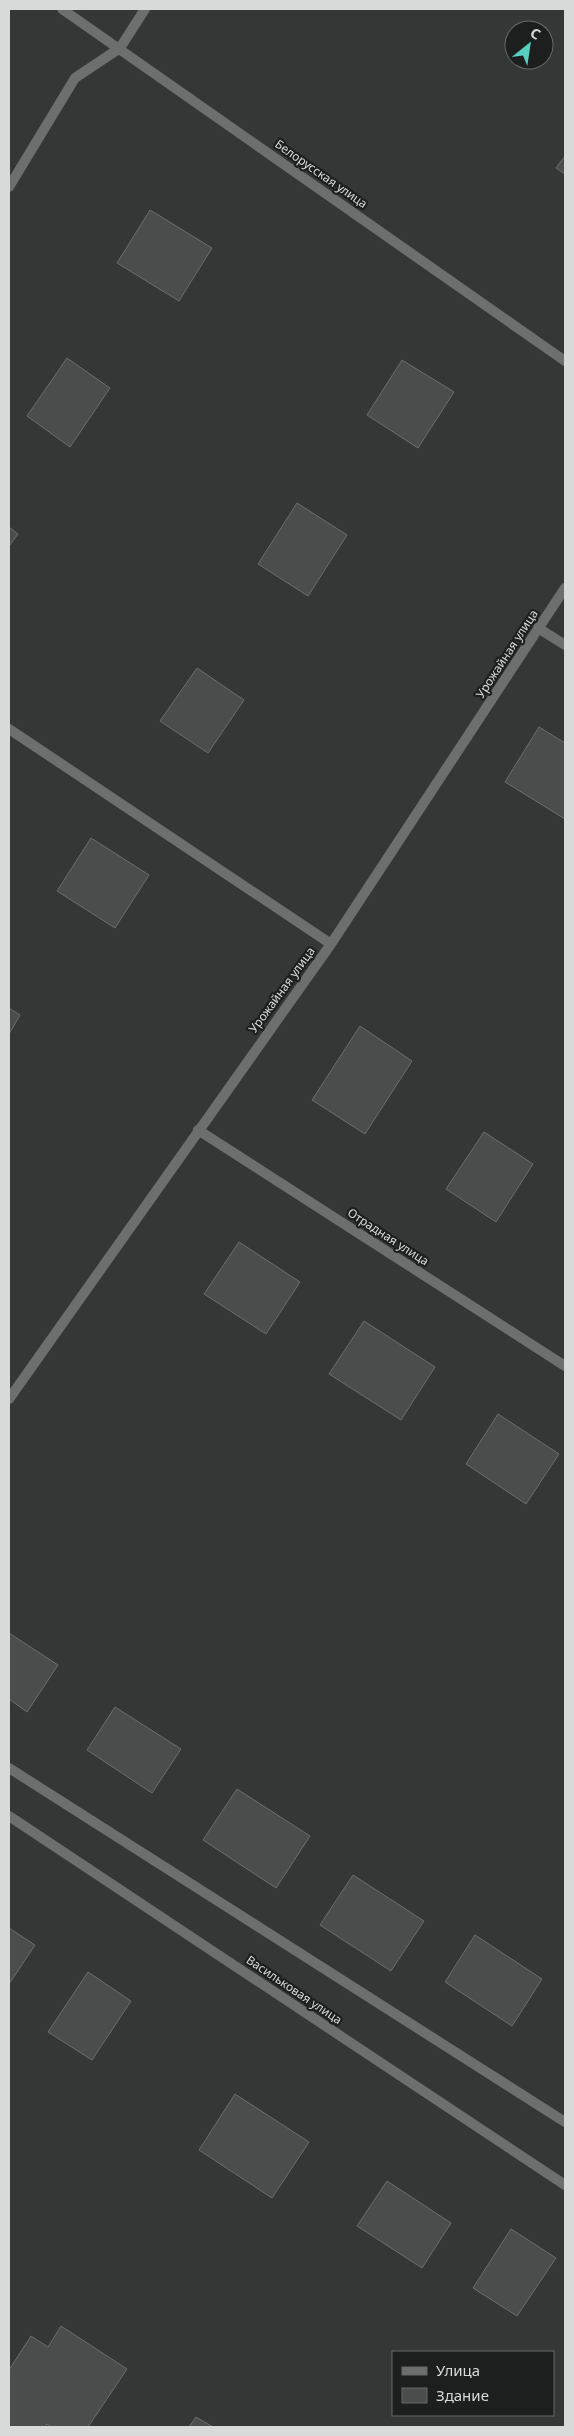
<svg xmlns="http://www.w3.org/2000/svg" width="574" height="2436" font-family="'Noto Sans',sans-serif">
<rect width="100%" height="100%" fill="#333837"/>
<path fill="#494e4d" stroke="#6a6f6e" d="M565,156V174L556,168Z
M150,210L212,248L179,301L117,263Z
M67,358L110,388L70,447L27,416Z
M402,360L454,392L418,448L367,415Z
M297,503L347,535L308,596L258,564Z
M9,527L18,534L9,546Z
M197,668L244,700L208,753L160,721Z
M539,727L565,743V819L505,782Z
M91,838L149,875L115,928L57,891Z
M9,1008L20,1015L9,1034Z
M360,1026L412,1061L365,1134L312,1100Z
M484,1132L533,1164L496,1222L446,1189Z
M239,1242L300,1282L266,1334L204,1294Z
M364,1321L435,1367L401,1420L329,1374Z
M498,1414L559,1454L526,1504L466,1464Z
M9,1633L58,1665L27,1712L9,1699Z
M115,1707L181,1749L152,1793L87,1750Z
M237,1789L310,1836L276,1888L203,1840Z
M353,1875L424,1921L391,1971L320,1925Z
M9,1928L35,1945L9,1984Z
M475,1935L542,1979L512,2026L445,1982Z
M88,1972L131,2001L92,2060L48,2032Z
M235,2094L309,2142L272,2198L199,2150Z
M387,2181L451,2223L422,2268L357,2226Z
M511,2229L556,2258L517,2316L473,2288Z
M61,2326L127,2369L88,2427H52L47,2424L45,2427H9V2370L31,2336L48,2347Z
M196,2417L213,2427H189Z"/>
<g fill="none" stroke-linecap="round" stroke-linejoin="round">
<path stroke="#6d6f6f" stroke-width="10" d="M62,9L565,361
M9,187L75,78L120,48L145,9
M538,628L565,645
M9,729L331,944
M198,1130L565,1366
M9,1399L331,944L565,588
M9,1768L565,2122
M9,1816L565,2185"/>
</g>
<g text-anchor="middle" stroke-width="4.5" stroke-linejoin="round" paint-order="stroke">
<g font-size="12" fill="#d7dad9" stroke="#1c1f1e">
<text transform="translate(321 174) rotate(35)" y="4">Белорусская улица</text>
<text transform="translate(507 654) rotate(-57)" y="4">Урожайная улица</text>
<text transform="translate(282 990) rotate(-54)" y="4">Урожайная улица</text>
<text transform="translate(388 1237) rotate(33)" y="4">Отрадная улица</text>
<text transform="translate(294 1990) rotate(34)" y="4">Васильковая улица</text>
</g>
</g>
<rect width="574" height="2436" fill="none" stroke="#d7dad9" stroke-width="20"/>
<rect x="392" y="2351" width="162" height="65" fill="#1c1f1e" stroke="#676a69"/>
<rect x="402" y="2367" width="25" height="8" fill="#6d6f6f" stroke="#676a69"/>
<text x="436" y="2376" font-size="15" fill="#d7dad9">Улица</text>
<rect x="402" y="2388" width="25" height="15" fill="#494e4d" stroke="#676a69"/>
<text x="436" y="2401" font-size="15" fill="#d7dad9">Здание</text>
<g transform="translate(529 45) rotate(30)"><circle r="24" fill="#1c1f1e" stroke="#676a69"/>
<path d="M0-4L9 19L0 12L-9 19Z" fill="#58cec0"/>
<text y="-8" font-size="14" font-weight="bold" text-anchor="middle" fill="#d7dad9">С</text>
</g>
</svg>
